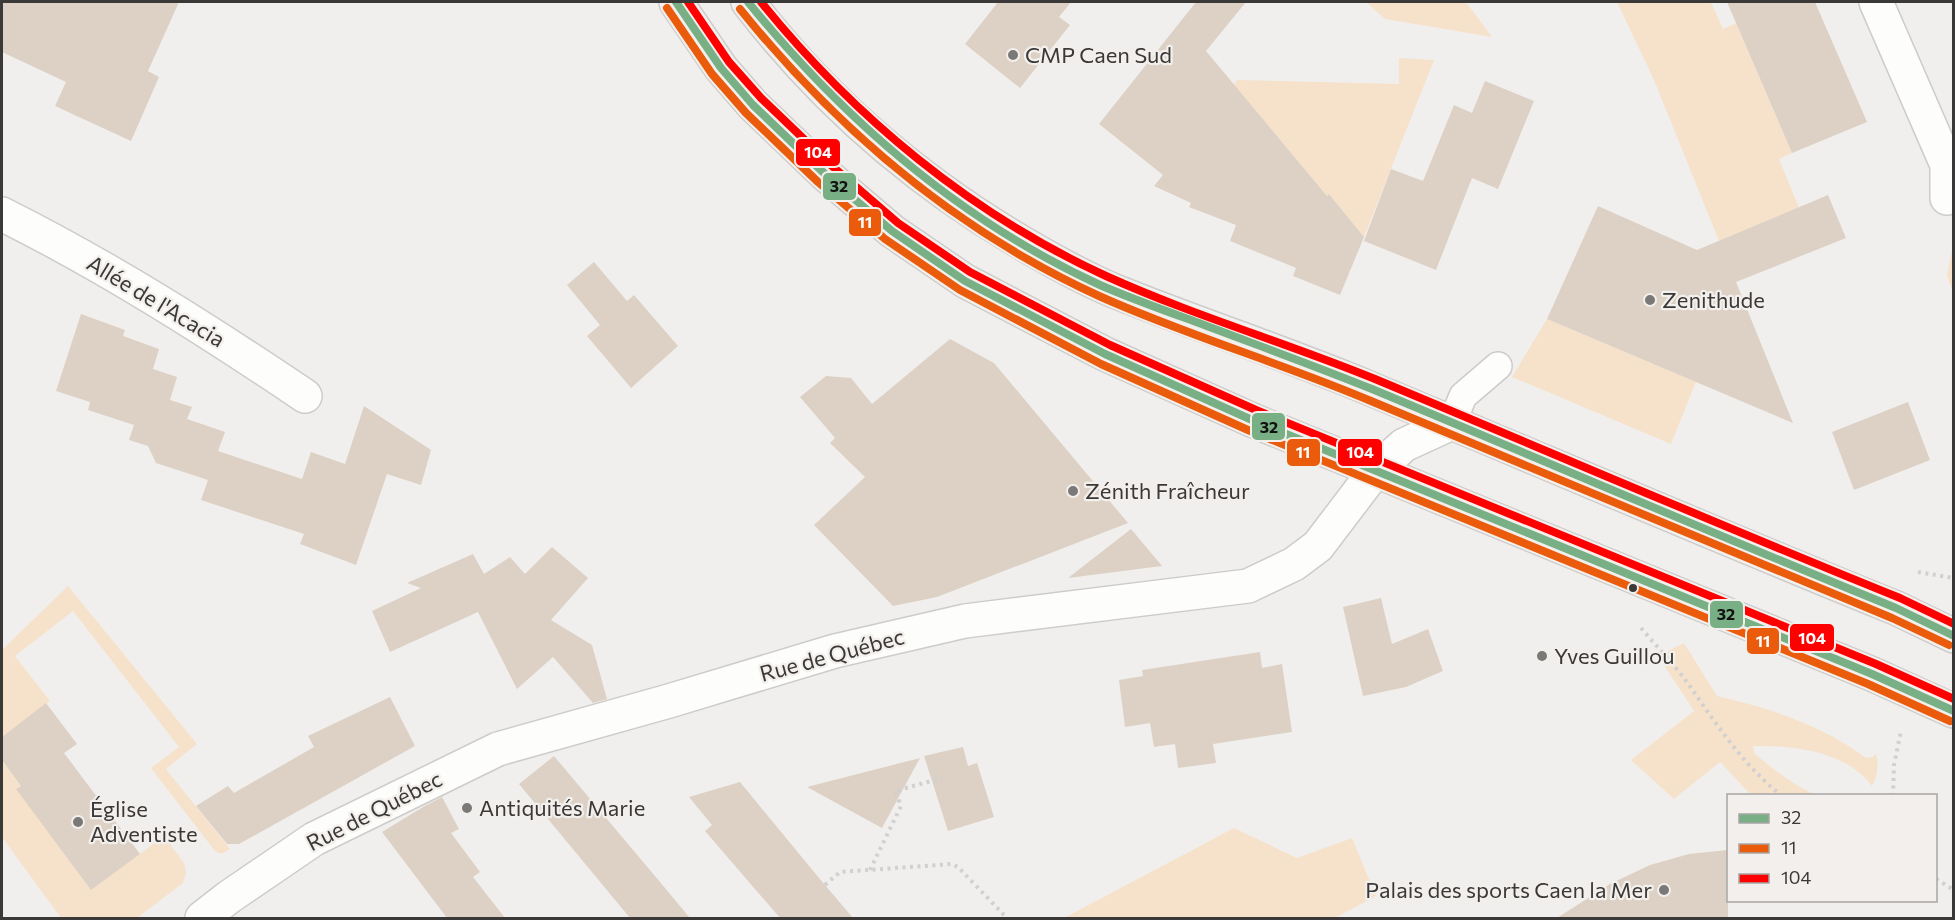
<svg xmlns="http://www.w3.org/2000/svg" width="1955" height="920" font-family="Commissioner,sans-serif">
<rect width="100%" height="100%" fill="#f1efed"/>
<path fill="#f6e2ca" d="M1366,2H1466L1492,37L1385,19Z
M1617,2H1711L1723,29L1736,23L1792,153L1779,159L1799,208L1719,241L1654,80Z
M1399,58L1434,60L1364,237L1329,194L1327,196L1234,85L1237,80L1399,84Z
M1953,246L1954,292H1953L1947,275Z
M1547,319L1696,382L1671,444L1512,377Z
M68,586L197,744L166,769L230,849L221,854L215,851L151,768L179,747L73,611L15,656L50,701L2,737V650Z
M1684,643L1717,696C1770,708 1822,725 1866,758L1872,757L1876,754C1879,765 1878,775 1872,786C1846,751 1793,745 1753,746L1754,753C1774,770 1793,785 1816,795H1751L1720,762L1674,799L1631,760L1694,711L1658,656Z
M2,760L21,786L17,789L91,890L164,836L184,863L186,873L183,883L137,918H61L2,837Z
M1234,828L1297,858L1352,838L1376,896L1335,918H1064Z"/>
<path fill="#dcd1c4" d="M2,2H179L148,71L159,77L131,141L55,106L66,82L2,52Z
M998,2H1071L1059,17L1070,25L1020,88L965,44Z
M1196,2H1246L1206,51L1327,196L1329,194L1364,237L1340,295L1293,276L1296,268L1230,241L1236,225L1189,207L1191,203L1154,186L1163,175L1099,124Z
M1727,2H1815L1867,122L1792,153Z
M1485,81L1534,101L1498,189L1472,178L1436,270L1364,241L1391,169L1423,181L1454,105L1472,113Z
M1828,195L1846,238L1736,282L1793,423L1547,319L1598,206L1697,250Z
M594,262L627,301L634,295L678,346L631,388L587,336L600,325L567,285Z
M81,314L125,330L123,336L159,349L153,369L177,377L170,400L192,407L187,419L225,432L218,451L302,479L311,452L345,464L364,406L431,450L421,485L387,474L356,565L300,544L304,534L201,500L208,480L156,463L148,446L129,440L134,425L88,410L90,402L56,391Z
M950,339L994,363L1128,523L937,597L893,606L814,525L865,477L830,443L835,438L800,397L826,376L851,378L872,404Z
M1908,402L1930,460L1854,490L1832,432Z
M1131,529L1162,566L1068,578Z
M552,547L588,578L551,620L592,645L607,699L593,703L553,657L517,689L478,612L390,652L372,611L421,588L407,583L473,554L484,574L510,557L525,574Z
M1381,598L1392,644L1428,629L1443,671L1406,687L1363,696L1343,607Z
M1260,652L1262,668L1282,664L1292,732L1213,744L1216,763L1178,768L1175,744L1154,747L1150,723L1125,727L1119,680L1143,676L1142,670Z
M390,697L415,746L239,844H227L196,806L228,786L234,793L314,747L308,736Z
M46,703L77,744L64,753L140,854L91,890L16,789L21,786L2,760V737Z
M963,747L968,766L977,763L994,817L948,831L924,756Z
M554,756L665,888L690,918H630L519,784Z
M920,758L882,828L807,787Z
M740,782L819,878L853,918H780L705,831L712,825L689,797Z
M442,797L459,829L451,833L480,872L473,877L505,918H447L382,832L423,807Z
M1728,850V918H1557L1610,884L1650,865L1689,854Z"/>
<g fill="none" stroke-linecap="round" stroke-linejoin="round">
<defs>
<path id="lane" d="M1452,423L1463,396L1498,366"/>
<path id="street" d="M1876,2L1947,165V198
M2,214C108,267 207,330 305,396
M202,918L229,897L314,839L498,749L669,701L835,651L965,621L1248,586L1294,564L1318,546L1375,471L1404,445L1452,423"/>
<path id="secondary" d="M676,2L721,68L753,105L825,174L892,231L965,281L1105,354L1252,420L1872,674L1954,711
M748,2C823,100 918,182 1024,244C1053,261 1082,277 1112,290C1198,325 1286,353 1371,389C1546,462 1720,537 1896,608L1954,636"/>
</defs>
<use href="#lane" stroke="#cdccca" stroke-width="30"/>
<use href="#street" stroke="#cdccca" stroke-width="36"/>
<use href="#secondary" stroke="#cdccca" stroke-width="36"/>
<path stroke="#d0d0cf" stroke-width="4" stroke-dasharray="3 4.5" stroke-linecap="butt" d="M1918,572L1954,578
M1641,628C1657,647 1675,665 1689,685C1717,725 1743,765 1782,796
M1893,796L1894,765L1901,731
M870,870L901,806L895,791L942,778
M1936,879L1954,890
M825,885L840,872L952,864L958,867L1004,915"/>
<use href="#lane" stroke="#fdfdfc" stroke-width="27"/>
<use href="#street" stroke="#fdfdfc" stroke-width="33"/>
<use href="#secondary" stroke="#f1f4f2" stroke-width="33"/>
<defs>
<path id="bus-1" d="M676,2L721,68L753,105L825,174L892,231L965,281L1105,354L1252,420L1872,674L1954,711
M748,2C844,120 961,221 1100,285C1132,299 1166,311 1199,323C1257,345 1315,366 1372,389C1547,462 1721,537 1896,608L1954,636"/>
<path id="bus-2" d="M667,8L712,74L746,113L818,182L885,239L960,290L1101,364L1248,430L1868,684L1950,721
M740,9C837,129 957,231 1099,296C1188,336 1282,363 1371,401C1545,473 1718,547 1892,618L1949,645"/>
<path id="bus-3" d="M688,2L729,62L761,98L832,166L898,223L970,272L1110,345L1256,410L1876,664L1954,699
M761,2C854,117 971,214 1106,276C1192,315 1287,343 1375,379C1550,452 1724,527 1900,598L1954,624"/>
</defs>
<use href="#bus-1" stroke="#f2efec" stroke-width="12"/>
<use href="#bus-2" stroke="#f2efec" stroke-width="12"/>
<use href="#bus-3" stroke="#f2efec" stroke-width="12"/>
<use href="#bus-1" stroke="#78af84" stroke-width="8"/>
<use href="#bus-2" stroke="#ea5b0c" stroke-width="8"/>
<use href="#bus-3" stroke="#f00" stroke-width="8"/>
</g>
<g fill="#7a7977" stroke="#f2efec" stroke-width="2">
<circle cx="1013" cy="55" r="6"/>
<circle cx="1650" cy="300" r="6"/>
<circle cx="1073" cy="491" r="6"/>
<circle cx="1542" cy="656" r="6"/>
<circle cx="467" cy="808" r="6"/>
<circle cx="78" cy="822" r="6"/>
<circle cx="1664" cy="890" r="6"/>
</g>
<circle fill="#3a3937" stroke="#f2efec" stroke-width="2" cx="1633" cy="588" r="5"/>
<g text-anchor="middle" stroke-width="4.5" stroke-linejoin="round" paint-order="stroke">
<g font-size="22" fill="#3a3937" stroke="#f2efec" text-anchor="start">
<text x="1025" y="63">CMP Caen Sud</text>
<text x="1662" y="308">Zenithude</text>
<text x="1085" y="499">Zénith Fraîcheur</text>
<text x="1554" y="664">Yves Guillou</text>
<text x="479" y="816">Antiquités Marie</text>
<text x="90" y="817">Église<tspan x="90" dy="25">Adventiste</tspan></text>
<text x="1652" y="898" text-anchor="end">Palais des sports Caen la Mer</text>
</g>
<g font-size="22" fill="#3a3937" stroke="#f2efec">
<text transform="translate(156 301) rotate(31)" y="8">Allée de l'Acacia</text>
<text transform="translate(832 655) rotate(-15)" y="8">Rue de Québec</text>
<text transform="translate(374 811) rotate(-27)" y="8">Rue de Québec</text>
</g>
</g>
<g stroke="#f2efec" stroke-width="2">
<rect x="795" y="138" width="46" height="29" rx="6" fill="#f00"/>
<rect x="822" y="172" width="35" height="29" rx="6" fill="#78af84"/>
<rect x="848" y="208" width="34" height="29" rx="6" fill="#ea5b0c"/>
<rect x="1251" y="412" width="35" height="29" rx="6" fill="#78af84"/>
<rect x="1337" y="438" width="46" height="29" rx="6" fill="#f00"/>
<rect x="1286" y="438" width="35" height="29" rx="6" fill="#ea5b0c"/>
<rect x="1709" y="600" width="35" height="29" rx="6" fill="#78af84"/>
<rect x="1789" y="623" width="46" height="29" rx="6" fill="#f00"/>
<rect x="1746" y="627" width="34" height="28" rx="6" fill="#ea5b0c"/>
</g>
<g font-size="16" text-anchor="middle" font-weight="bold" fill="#fff">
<text x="818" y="158">104</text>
<text x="865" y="228">11</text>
<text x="1360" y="458">104</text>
<text x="1303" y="458">11</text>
<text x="1812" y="644">104</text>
<text x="1763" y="647">11</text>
</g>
<g font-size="16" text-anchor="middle" font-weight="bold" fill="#111">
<text x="839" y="192">32</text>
<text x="1269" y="433">32</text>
<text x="1726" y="620">32</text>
</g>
<rect width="1955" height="920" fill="none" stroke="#3a3937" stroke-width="6"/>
<rect x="1727" y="794" width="210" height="108" fill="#f2efec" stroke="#a8a6a4" stroke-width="1.5"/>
<rect x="1739" y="814" width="30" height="9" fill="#78af84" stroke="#a8a6a4" stroke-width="1.5"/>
<text x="1781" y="824" font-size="18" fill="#3a3937">32</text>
<rect x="1739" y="844" width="30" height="9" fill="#ea5b0c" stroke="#a8a6a4" stroke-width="1.5"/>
<text x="1781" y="854" font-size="18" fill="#3a3937">11</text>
<rect x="1739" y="874" width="30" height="9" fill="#ff0000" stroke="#a8a6a4" stroke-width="1.5"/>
<text x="1781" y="884" font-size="18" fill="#3a3937">104</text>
</svg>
